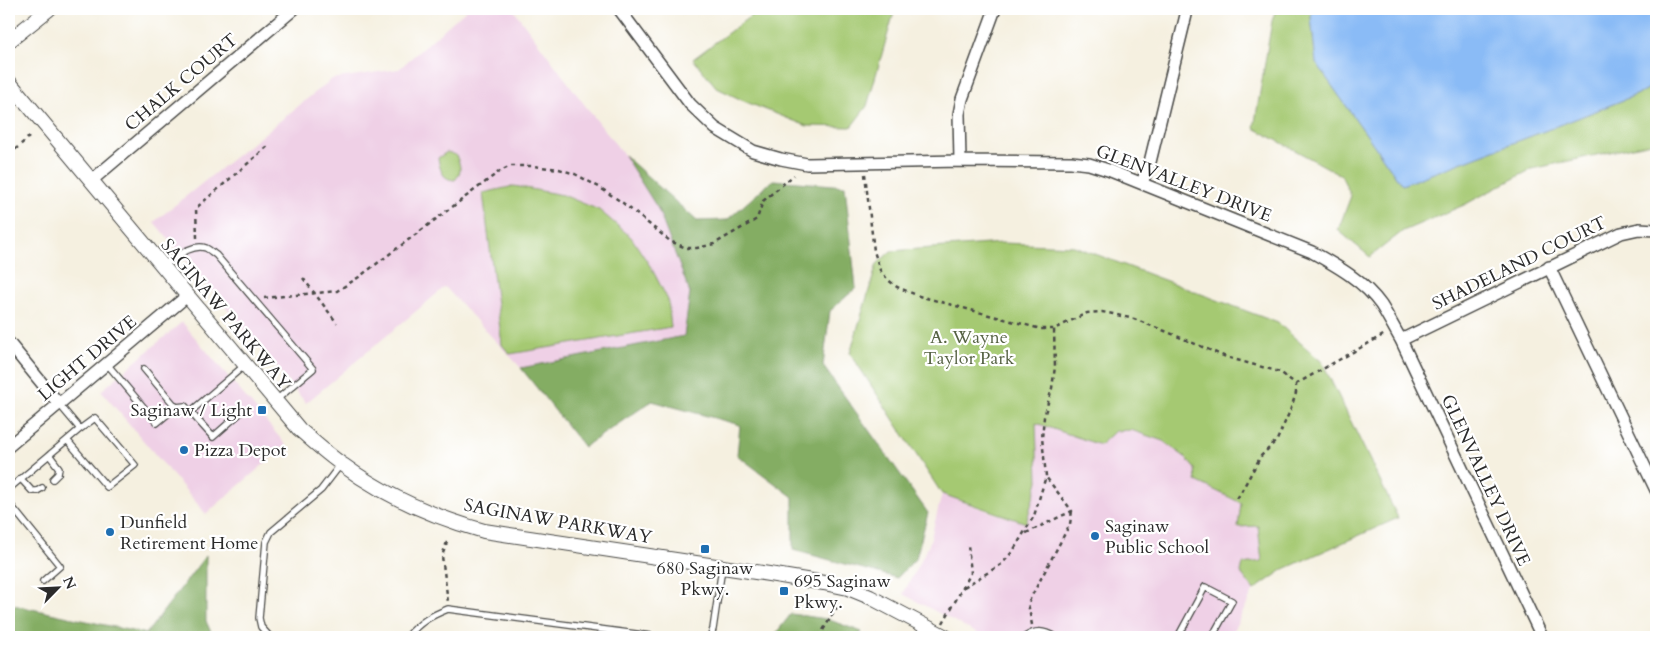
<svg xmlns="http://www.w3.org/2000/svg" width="1665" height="646" font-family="Cardo,serif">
<rect width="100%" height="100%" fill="#fff"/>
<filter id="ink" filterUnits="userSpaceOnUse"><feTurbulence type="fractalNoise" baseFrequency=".02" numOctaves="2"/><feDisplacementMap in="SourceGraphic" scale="10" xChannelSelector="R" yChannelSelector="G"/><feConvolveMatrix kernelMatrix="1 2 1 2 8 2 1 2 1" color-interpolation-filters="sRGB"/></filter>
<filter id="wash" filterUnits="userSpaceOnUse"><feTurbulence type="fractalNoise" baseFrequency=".0096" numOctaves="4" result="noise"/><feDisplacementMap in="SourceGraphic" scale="20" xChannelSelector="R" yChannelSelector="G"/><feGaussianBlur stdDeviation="1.12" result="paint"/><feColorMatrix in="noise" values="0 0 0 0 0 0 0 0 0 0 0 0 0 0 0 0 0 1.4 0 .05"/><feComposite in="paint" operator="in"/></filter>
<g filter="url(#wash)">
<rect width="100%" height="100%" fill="#f5f0e0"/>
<path fill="#efd0e6" d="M467,9H513L587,108L624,155L658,209L690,293L684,336L521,368L445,287L306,403L154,222L332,79L399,69Z
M182,322L286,445L206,514L101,391Z
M1036,423L1100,445L1115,431L1131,430L1163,441L1185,457L1195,469L1229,498L1241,503L1258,526L1262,561L1241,573L1254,590L1230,637H984L903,594L929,545L942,494L990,512L1026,523L1038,480Z"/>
<path fill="#a5c972" stroke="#687a4e" d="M760,9H895L867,106L851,127L807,126L746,102L717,88L693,59Z
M1276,9H1313L1311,17L1316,63L1402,185L1555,127L1641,93L1656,84V142L1532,169L1464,205L1403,231L1370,257L1338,230L1351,196L1341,175L1254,128L1272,21Z
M447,152L456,155C460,165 463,171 455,180C442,180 440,169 438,158Z
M514,186L563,195L599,210L631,237L652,269L668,300L671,327L510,354L502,345L483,193Z
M1002,243L1074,246L1278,323L1322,362L1398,518L1284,569L1254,590L1241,573L1243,564L1262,561L1258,526L1238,527L1241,503L1196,481L1195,469L1185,457L1163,441L1131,430L1115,431L1100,445L1036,423L1038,481L1026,523L942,494L850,353L877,264L891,251Z"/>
<path fill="#84ad64" stroke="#586c48" d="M624,155L697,221L727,220L773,180L845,186L856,288L830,311L823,366L928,513L916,558L897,578L793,550V497L737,455L740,425L652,401L584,447L521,368L684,336L690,293L658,209Z
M206,555V621L213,637H9V604L146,634Z
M791,614L827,619L862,632L857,637H773Z"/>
<path fill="#8abbf6" stroke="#5a7390" d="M1313,9H1656V84L1641,93L1555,127L1402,185L1316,63L1311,17Z"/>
</g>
<g filter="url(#ink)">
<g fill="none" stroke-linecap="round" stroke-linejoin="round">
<defs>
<path id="service" d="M162,266C174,259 191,243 206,248C210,250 213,253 216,255L313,369L275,401
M107,364L157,423L176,407L185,406L213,437L239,414
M144,369L176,407
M59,404L80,429L95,418L135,465L107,487L67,440L80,429
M190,412L245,365
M50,456L59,468L58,474L53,479
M21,479L32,491H37L42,488
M9,491L11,487L67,440
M9,503L60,566L43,581
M270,637L261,627L259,618L266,542L271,532L321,490L341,464
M407,637C420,622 430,616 448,609L659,637
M707,637L711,635L713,629L722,568
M1025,637C1036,629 1044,631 1055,637
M1178,637L1205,587L1232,601L1212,637"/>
<path id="minor" d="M619,9L690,104L715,128L753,151L781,159L807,164L960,161L1071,162L1089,164L1108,170L1312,252C1337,266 1364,281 1381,305C1388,316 1394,328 1401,340L1542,637
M960,161L959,114L962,99L995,9
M91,181L294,9
M1142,183L1150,162L1186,15L1185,9
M1549,267L1656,490
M1401,340L1621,233L1639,229L1656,230
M9,343L59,404
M9,446L187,296"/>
<path id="tertiary" d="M9,41L49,9
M9,82L299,429C313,441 327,454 343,465C385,496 434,517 484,531L769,574L824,583L848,588L870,597L946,637"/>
</defs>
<use href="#service" stroke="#494946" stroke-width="8"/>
<use href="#minor" stroke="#494946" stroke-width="14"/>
<use href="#tertiary" stroke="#494946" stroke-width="16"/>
<path stroke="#494946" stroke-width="2.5" stroke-dasharray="4 4" stroke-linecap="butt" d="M9,155L29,137
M865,174L874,251L880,270L887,279L897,287L919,296L1041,329H1054L1087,313L1102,312L1113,314L1134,319L1165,331L1226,357L1280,372L1296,384V393L1290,411L1277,440L1261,456L1237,499
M197,238L196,208L268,146
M303,278L337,323
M264,298L337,291L359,277L500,171L511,166H532L559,169L575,174L599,187L623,203L670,241L686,248H697L714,244L757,219L763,201L794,175
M1296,384L1385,334
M1026,533L1072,511L1046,477
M447,542L442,556L448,602
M964,587L1002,564L1013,551L1034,516L1046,476L1042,438L1044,417L1052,388L1055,367L1054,329
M943,623L971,573L968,545
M1032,625L1028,603L1070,524L1072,511
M819,637L837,607"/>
<use href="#service" stroke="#fff" stroke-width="5.5"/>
<use href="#minor" stroke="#fff" stroke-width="11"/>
<use href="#tertiary" stroke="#fff" stroke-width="14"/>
</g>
</g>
<g fill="#1f6fb2" stroke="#fff" stroke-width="2">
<rect x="257" y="405" width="10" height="10" rx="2.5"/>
<circle cx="184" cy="450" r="5"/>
<circle cx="110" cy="532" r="5"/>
<circle cx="1095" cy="536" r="5"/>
<rect x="700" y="544" width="10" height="10" rx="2.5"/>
<rect x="779" y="586" width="10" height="10" rx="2.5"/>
</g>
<g text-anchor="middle" stroke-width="4.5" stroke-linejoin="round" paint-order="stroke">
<g font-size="18" fill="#2b2b2b" stroke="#fff">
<text transform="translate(181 82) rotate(-40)" y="6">CHALK COURT</text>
<text transform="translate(1184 183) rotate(21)" y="6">GLENVALLEY DRIVE</text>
<text transform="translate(1519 263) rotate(-26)" y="6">SHADELAND COURT</text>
<text transform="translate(226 314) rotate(50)" y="6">SAGINAW PARKWAY</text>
<text transform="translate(87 358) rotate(-40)" y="6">LIGHT DRIVE</text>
<text transform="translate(1486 480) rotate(65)" y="6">GLENVALLEY DRIVE</text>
<text transform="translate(558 521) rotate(10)" y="6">SAGINAW PARKWAY</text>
</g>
<g font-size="18" fill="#566244" stroke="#fff">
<text x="969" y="343">A. Wayne<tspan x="969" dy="21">Taylor Park</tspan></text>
</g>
<g font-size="18" fill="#2b2b2b" stroke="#fff" text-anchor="start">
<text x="252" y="416" text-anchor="end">Saginaw / Light</text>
<text x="194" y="456">Pizza Depot</text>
<text x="120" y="528">Dunfield<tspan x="120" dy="21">Retirement Home</tspan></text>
<text x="1105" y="532">Saginaw<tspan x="1105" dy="21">Public School</tspan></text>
<text x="705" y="574" text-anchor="middle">680 Saginaw<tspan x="705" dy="21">Pkwy.</tspan></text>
<text x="794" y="587">695 Saginaw<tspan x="794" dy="21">Pkwy.</tspan></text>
</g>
</g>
<rect width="1665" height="646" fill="none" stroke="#fff" stroke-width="30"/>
<g transform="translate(58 588) rotate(66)" stroke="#ffffff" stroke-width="4" paint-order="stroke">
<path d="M0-4L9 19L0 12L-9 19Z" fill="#2b2b2b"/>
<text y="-8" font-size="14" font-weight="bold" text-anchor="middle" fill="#2b2b2b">N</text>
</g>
</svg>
